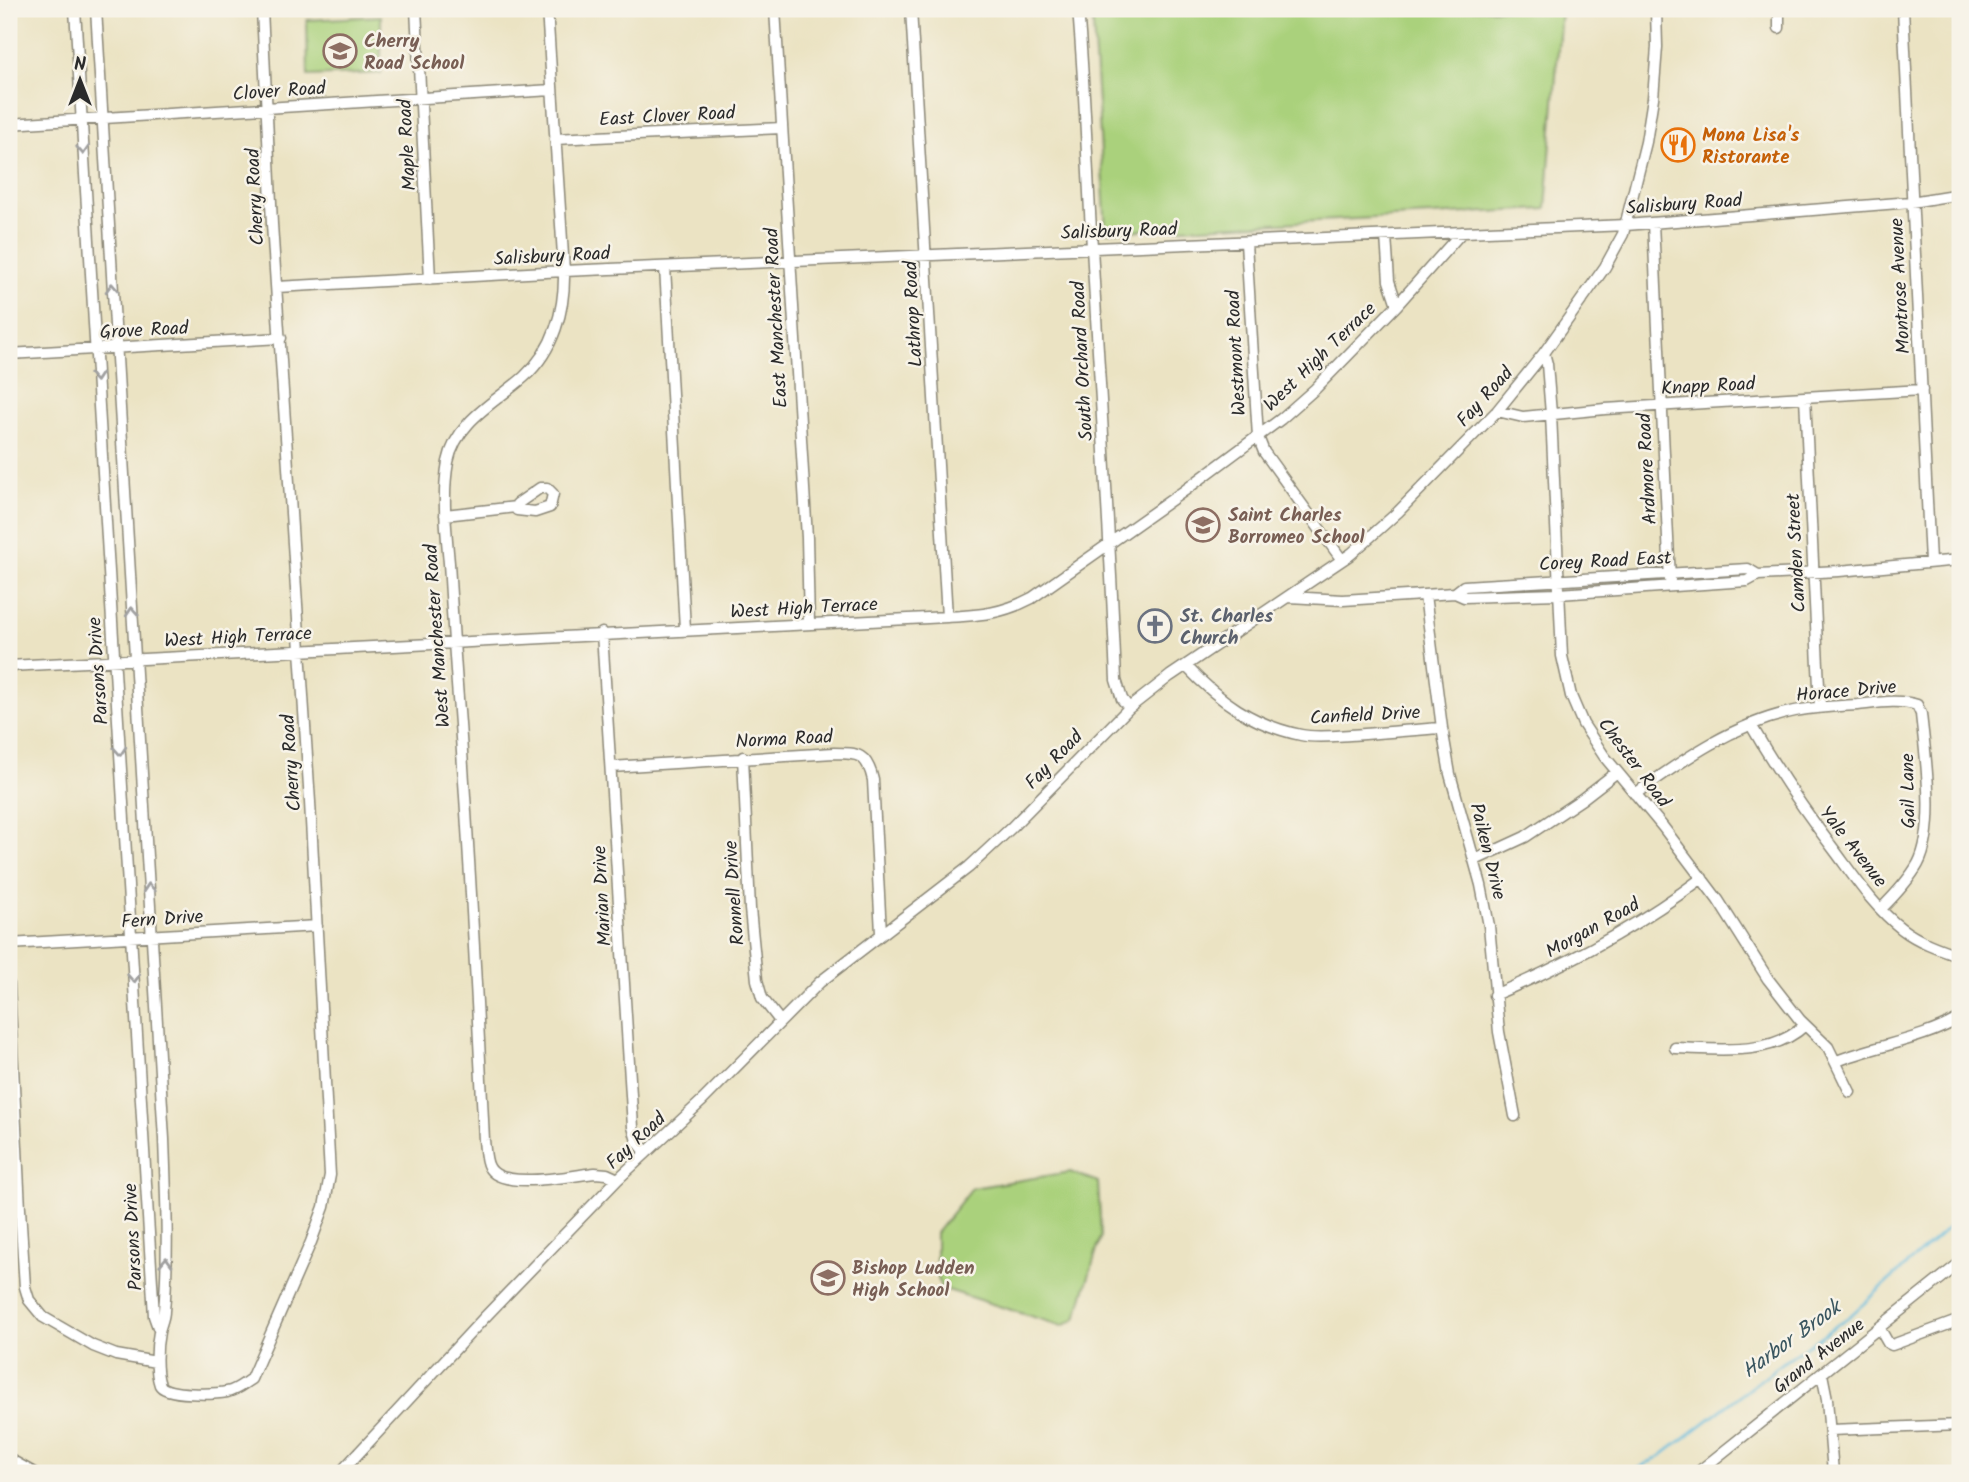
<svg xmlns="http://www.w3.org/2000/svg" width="1969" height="1482" font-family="Kalam,sans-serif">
<rect width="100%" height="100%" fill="#f7f3e8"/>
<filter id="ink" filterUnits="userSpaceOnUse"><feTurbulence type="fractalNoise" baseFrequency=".0143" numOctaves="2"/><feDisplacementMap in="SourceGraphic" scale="14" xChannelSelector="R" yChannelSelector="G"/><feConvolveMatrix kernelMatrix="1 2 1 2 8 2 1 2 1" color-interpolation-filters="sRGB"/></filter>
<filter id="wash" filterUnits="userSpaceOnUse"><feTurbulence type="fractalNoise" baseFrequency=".00686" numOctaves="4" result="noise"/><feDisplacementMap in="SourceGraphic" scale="28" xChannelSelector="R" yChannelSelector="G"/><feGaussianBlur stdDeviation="1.57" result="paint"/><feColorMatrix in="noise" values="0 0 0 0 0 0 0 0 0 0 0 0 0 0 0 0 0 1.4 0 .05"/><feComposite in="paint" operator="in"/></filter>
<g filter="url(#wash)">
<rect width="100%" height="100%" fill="#ebe3c3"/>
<path fill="#aad17b" stroke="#6a7e53" stroke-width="2" d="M1092,9H1561L1546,209L1106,232Z
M381,16V73L308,76L307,20Z
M1070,1172L1098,1182L1101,1236L1076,1319L1062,1326L941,1288L936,1271V1233L972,1188Z"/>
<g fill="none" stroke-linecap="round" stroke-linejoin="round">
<path stroke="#5eb9dc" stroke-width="2.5" d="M1630,1473L1661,1456L1789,1358L1850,1316L1960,1217"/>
</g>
</g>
<g filter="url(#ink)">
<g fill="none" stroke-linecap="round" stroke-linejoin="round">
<defs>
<path id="minor" d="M75,9L154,1316L159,1330
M96,9L164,1139C166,1196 169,1254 164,1311C164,1319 160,1325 159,1332C156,1347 155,1371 160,1385C165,1396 216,1394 227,1392C237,1390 243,1384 251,1379L311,1242L324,1207L330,1175L310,802L272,224L262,9
M416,9L430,279
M547,9L564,271C565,310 554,350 524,377C496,402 456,421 448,462C442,495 446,529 449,563C452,612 455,661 459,711C470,854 477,997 484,1140C485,1148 485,1160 489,1167C501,1191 573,1175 595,1173L607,1174L618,1179
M775,9L807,538L809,624
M911,9L947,617
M1078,9C1085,88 1087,167 1092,247C1100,391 1110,536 1116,680L1122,699L1129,708
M1903,9L1930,562
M1779,28V9
M9,124L552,90
M555,139L782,128
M1653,223L1670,580
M1386,236L1389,281L1397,305
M1246,243L1258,437L1264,452L1342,560
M665,267L685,629
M277,287L564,271L1626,225L1911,202L1960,194
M1544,353L1547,364L1551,414L1562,656L1571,696L1583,724L1604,756L1663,827L1718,900L1768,979L1800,1020L1828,1047L1850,1092
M9,354L281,338
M1805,397L1820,707
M1497,411L1523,417L1605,409L1922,390
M540,488H547L553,494L550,507L535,512L517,510V504Z
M445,515L516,507
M1455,593L1464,586L1748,569L1758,575L1839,571L1960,560
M1425,595L1442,728L1450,774L1481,885L1489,926L1499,1032L1515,1116
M1289,597L1343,600L1455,593L1464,597L1559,594L1747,581L1758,575
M602,633L633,1127L637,1141L646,1152
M9,666L947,617C980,615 1002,614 1032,598L1184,491L1281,419L1315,389L1397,305L1462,232
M1186,666C1219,701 1253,725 1301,735C1316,738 1334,736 1350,735C1380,733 1411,730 1442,728
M1751,725C1777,771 1806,813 1838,855C1857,881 1876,909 1902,929C1919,942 1940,949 1960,956
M743,757L750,909L757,980L762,998L780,1021
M611,767L834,753C859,753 867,754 873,780L881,933
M1635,794C1684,759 1735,723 1795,711C1816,707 1837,706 1858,705C1877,703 1899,699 1917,705L1921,714C1925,754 1937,828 1918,864C1909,880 1894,896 1881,909
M1475,860L1525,837L1582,799L1617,772
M9,944L317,926
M9,984L20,1209L25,1287L29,1300L43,1317L93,1346L116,1355L156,1362
M1494,995C1568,964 1637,927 1702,878
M1675,1048C1717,1049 1772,1057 1805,1025
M1837,1061C1877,1045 1922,1040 1960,1018
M1880,1329L1888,1343L1892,1345L1960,1320
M1822,1374L1827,1399L1833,1473
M1830,1430L1960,1425
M9,1459L34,1473
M340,1473L484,1318L618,1179L703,1100L820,982L969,867L1011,828L1129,708L1170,676L1351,554L1398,512L1497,411L1544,353L1605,267L1623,234L1646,142L1653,98L1657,47L1656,9
M1697,1473L1960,1263"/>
</defs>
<use href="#minor" stroke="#8b8777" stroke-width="13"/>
<use href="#minor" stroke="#fff" stroke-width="10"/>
</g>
<defs><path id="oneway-chevron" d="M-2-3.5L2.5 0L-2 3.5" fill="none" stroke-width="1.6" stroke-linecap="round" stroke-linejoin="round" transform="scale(1.75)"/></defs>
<g stroke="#a0a0a0">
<use href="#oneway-chevron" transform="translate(83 150) rotate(87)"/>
<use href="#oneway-chevron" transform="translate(112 288) rotate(-93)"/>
<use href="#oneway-chevron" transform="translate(96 377) rotate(86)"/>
<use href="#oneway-chevron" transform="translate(132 612) rotate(-94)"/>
<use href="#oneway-chevron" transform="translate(120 751) rotate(86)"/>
<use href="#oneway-chevron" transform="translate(149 888) rotate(-94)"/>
<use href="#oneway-chevron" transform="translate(134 978) rotate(87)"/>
<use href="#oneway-chevron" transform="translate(166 1262) rotate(-88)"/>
</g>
</g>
<defs>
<symbol id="school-ring" viewBox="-11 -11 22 22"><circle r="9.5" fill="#f7f3e8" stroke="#8d6e63" stroke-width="1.5"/><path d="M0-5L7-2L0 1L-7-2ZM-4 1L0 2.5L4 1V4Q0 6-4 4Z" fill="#8d6e63"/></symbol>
<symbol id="restaurant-ring" viewBox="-11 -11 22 22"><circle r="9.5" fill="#f7f3e8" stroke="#e8710a" stroke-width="1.5"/><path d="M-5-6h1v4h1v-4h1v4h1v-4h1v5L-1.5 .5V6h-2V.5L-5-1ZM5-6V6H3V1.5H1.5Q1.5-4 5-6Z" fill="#e8710a"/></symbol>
<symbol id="church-ring" viewBox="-11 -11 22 22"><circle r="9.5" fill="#f7f3e8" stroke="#6b7280" stroke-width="1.5"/><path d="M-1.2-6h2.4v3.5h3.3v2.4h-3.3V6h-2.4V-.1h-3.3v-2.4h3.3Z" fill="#6b7280"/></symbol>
</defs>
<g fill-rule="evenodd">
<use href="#school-ring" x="321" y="32" width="38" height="38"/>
<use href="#restaurant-ring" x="1659" y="126" width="38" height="38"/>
<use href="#school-ring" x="1184" y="506" width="38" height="38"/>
<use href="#church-ring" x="1136" y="607" width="38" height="38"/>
<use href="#school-ring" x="809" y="1259" width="38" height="38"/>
</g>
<g text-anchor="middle" stroke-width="5" stroke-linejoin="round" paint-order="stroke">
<g font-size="19" font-weight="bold" fill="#785e54" stroke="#f7f3e8" text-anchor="start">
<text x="364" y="47">Cherry<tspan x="364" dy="22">Road School</tspan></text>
<text x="1228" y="521">Saint Charles<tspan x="1228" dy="22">Borromeo School</tspan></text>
<text x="852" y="1274">Bishop Ludden<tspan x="852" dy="22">High School</tspan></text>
</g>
<g font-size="19" fill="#2b2b2b" stroke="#f7f3e8">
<text transform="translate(279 90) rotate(-4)" y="7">Clover Road</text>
<text transform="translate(667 115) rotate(-3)" y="7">East Clover Road</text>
<text transform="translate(406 145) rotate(-93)" y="7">Maple Road</text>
<text transform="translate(254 197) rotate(-93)" y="7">Cherry Road</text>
<text transform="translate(1684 203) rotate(-4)" y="7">Salisbury Road</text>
<text transform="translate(1119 230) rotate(-2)" y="7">Salisbury Road</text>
<text transform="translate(552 255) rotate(-3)" y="7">Salisbury Road</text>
<text transform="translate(1899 286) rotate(-93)" y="7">Montrose Avenue</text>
<text transform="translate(912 314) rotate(-93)" y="7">Lathrop Road</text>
<text transform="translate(775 318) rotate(-93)" y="7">East Manchester Road</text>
<text transform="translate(144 329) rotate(-3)" y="7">Grove Road</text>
<text transform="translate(1235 353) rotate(-93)" y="7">Westmont Road</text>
<text transform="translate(1319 356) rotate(-44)" y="7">West High Terrace</text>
<text transform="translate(1081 361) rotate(-93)" y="7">South Orchard Road</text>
<text transform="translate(1708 385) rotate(-3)" y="7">Knapp Road</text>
<text transform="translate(1484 396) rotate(-48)" y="7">Fay Road</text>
<text transform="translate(1646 469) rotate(-93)" y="7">Ardmore Road</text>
<text transform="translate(1795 553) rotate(-93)" y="7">Camden Street</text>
<text transform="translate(1605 560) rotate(-3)" y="7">Corey Road East</text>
<text transform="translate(804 607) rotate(-3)" y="7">West High Terrace</text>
<text transform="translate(238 636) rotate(-3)" y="7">West High Terrace</text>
<text transform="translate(436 636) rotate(-94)" y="7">West Manchester Road</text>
<text transform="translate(97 671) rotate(-94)" y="7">Parsons Drive</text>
<text transform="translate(1846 690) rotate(-5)" y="7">Horace Drive</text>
<text transform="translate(1365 714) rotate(-3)" y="7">Canfield Drive</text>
<text transform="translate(784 738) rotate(-3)" y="7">Norma Road</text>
<text transform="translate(1053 759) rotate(-46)" y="7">Fay Road</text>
<text transform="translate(1635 762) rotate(53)" y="7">Chester Road</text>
<text transform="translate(290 763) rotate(-94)" y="7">Cherry Road</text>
<text transform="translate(1907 791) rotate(-91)" y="7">Gail Lane</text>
<text transform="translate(1854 846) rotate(52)" y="7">Yale Avenue</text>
<text transform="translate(1489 851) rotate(76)" y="7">Paiken Drive</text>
<text transform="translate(733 893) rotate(-94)" y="7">Ronnell Drive</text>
<text transform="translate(601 896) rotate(-93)" y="7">Marian Drive</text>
<text transform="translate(162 918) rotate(-4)" y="7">Fern Drive</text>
<text transform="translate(1592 927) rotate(-29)" y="7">Morgan Road</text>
<text transform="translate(635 1140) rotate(-43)" y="7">Fay Road</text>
<text transform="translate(132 1237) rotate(-93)" y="7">Parsons Drive</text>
<text transform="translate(1818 1355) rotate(-38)" y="7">Grand Avenue</text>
</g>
<g font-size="19" font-weight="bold" fill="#c56008" stroke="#f7f3e8" text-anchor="start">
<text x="1702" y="141">Mona Lisa's<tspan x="1702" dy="22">Ristorante</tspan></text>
</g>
<g font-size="19" font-weight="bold" fill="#5b616d" stroke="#f7f3e8" text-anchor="start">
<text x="1180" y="622">St. Charles<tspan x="1180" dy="22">Church</tspan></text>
</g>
<g font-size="21" font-style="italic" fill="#3a5660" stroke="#f7f3e8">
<text transform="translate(1791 1339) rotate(-36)" y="7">Harbor Brook</text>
</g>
</g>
<rect width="1969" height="1482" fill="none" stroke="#f7f3e8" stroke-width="35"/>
<g transform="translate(80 80)" stroke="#f7f3e8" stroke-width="5" paint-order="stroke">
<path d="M0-5L12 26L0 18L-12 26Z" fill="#2b2b2b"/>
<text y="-10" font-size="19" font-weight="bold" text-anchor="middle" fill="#2b2b2b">N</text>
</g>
</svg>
